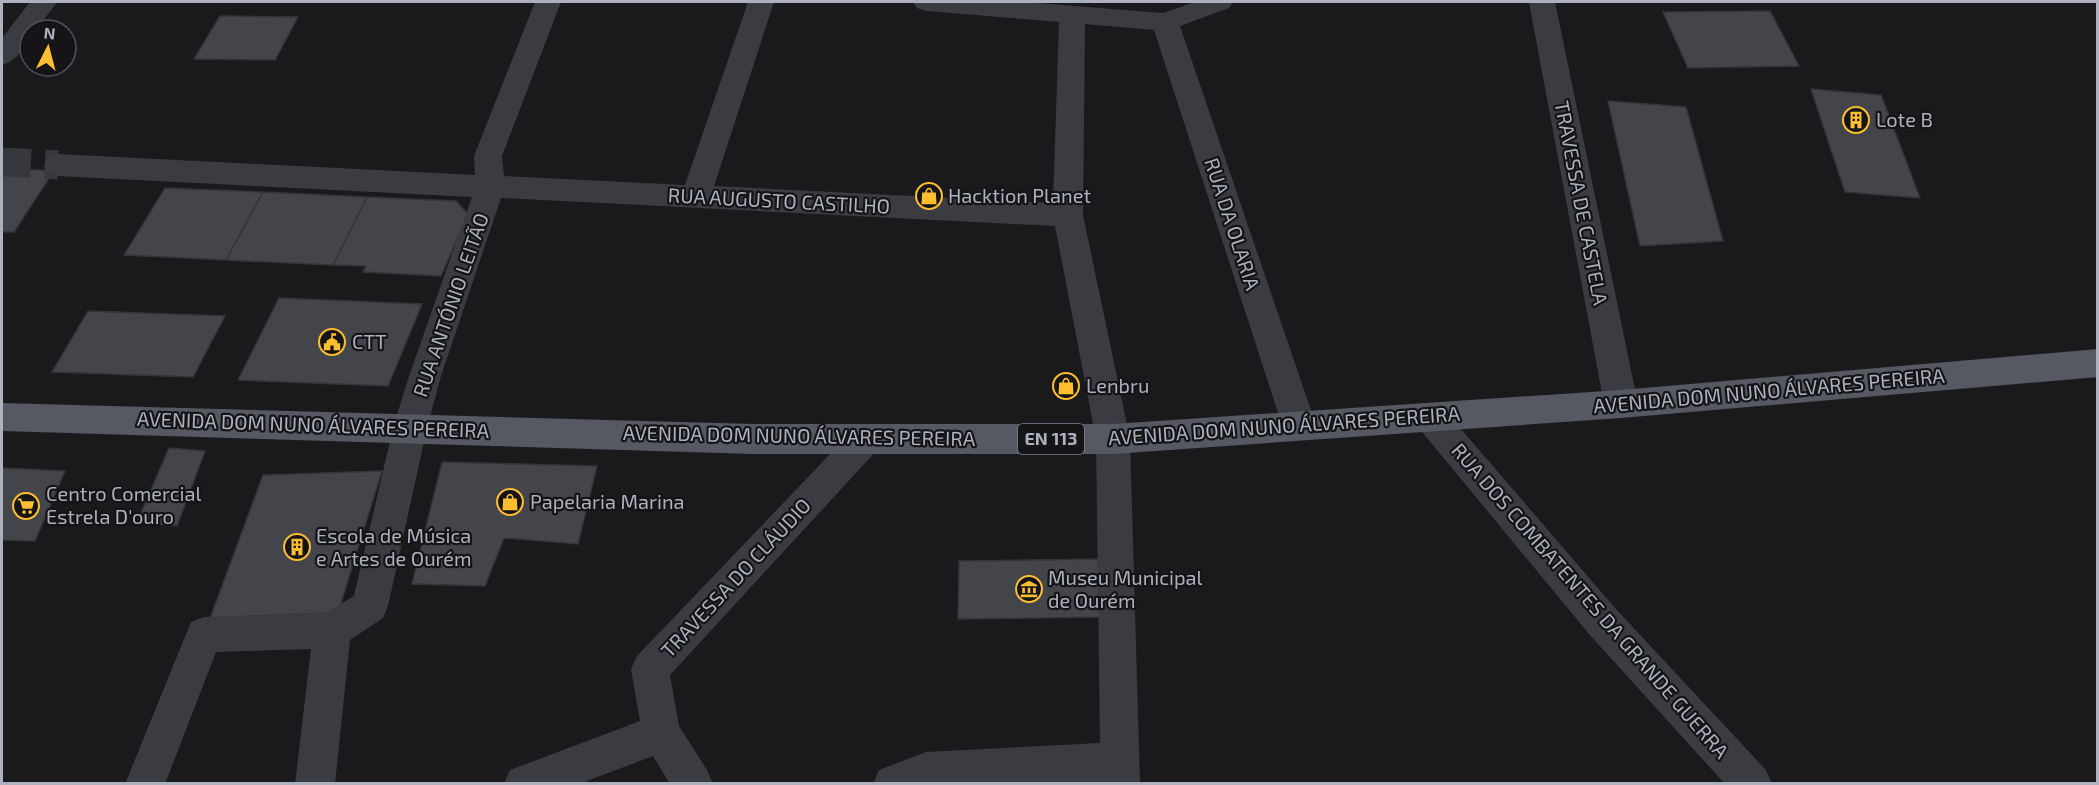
<svg xmlns="http://www.w3.org/2000/svg" width="2099" height="785" font-family="'Exo 2',sans-serif">
<rect width="100%" height="100%" fill="#1a1a1d"/>
<path fill="#44454a" stroke="#343439" stroke-width="1.5" d="M1770,11L1799,66L1688,68L1663,12Z
M220,16L298,17L275,60L194,59Z
M1811,89L1881,95L1920,198L1845,192Z
M1608,101L1686,107L1723,241L1640,246Z
M2,168L54,171L14,232H2Z
M165,188L263,192L226,260L124,255Z
M263,192L367,197L333,265L226,260Z
M367,197L456,201L468,214L441,276L363,272L366,266L333,265Z
M279,298L422,304L388,386L238,380Z
M88,311L225,316L193,377L52,372Z
M169,448L205,451L177,526L137,522Z
M442,462L597,466L578,544L504,538L485,586L412,584Z
M2,468L65,471L35,541L2,540Z
M382,471L336,619L208,624L263,475Z
M1098,559L1101,617L958,619L959,561Z"/>
<g fill="none" stroke-linecap="round" stroke-linejoin="round">
<path stroke="#37383d" stroke-width="29" stroke-dasharray="29 14" stroke-linecap="butt" d="M2,162L58,165"/>
<path fill="#3b3c42" fill-rule="evenodd" d="M30,2H57L36,30H30C30,45 15,62 2,65V38Z
M535,2H561L502,156L504,176L685,185L748,2H774L714,186L1053,203L1059,22L926,11L917,8L913,2H1025L1163,13L1195,2H1233L1229,8L1180,26L1316,425L1311,435L1299,439L1287,435L1282,425L1154,30L1085,24L1083,215L1130,439L1140,784H873L879,770L926,752L1100,743L1096,439L1055,226L501,198L441,376L427,428L388,606L383,618L350,640L335,784H295L311,649L216,652L165,784H125L191,622L204,617L327,612L354,596L393,428L409,376L472,197L58,176L48,173L44,165L48,157L58,154L475,175L474,156Z
M1529,2H1555L1638,404L1633,414L1621,418L1609,414L1604,404Z
M1430,403L1442,407L1615,608L1766,770L1772,784H1725L1589,634L1418,427L1413,417L1418,407Z
M866,424L878,429L883,439L878,449L670,675L679,726L707,770L713,784H670L653,756L579,784H504L510,770L640,721L631,669L637,656L854,429Z"/>
<path fill="#565961" fill-rule="evenodd" d="M2098,349V377L1621,418L1113,454H753L2,431V403L753,424H1113L1621,390Z"/>
</g>
<defs>
<symbol id="building-ring" viewBox="-11 -11 22 22"><circle r="9.5" fill="#151518" stroke="#ffbe30" stroke-width="1.5"/><path d="M-4-6H4V6H1V3H-1V6H-4ZM-2.5-4.3h1.7v1.8h-1.7ZM.8-4.3h1.7v1.8H.8ZM-2.5-1h1.7V.8h-1.7ZM.8-1h1.7V.8H.8Z" fill="#ffbe30"/></symbol>
<symbol id="shop-ring" viewBox="-11 -11 22 22"><circle r="9.5" fill="#151518" stroke="#ffbe30" stroke-width="1.5"/><path d="M-5-2.5h2.3a2.7 3.5 0 0 1 5.4 0H5L5.5 6h-11ZM-1.5-2.5h3a1.5 2.3 0 0 0-3 0Z" fill="#ffbe30"/></symbol>
<symbol id="civic-ring" viewBox="-11 -11 22 22"><circle r="9.5" fill="#151518" stroke="#ffbe30" stroke-width="1.5"/><path d="M-.6-6.5H3V-4.5H.6V-3L4-1V1h2V6H-6V1h2V-1L-.6-3ZM-1.2 2.5V6h2.4V2.5Z" fill="#ffbe30"/></symbol>
<symbol id="supermarket-ring" viewBox="-11 -11 22 22"><circle r="9.5" fill="#151518" stroke="#ffbe30" stroke-width="1.5"/><path d="M-6-5.5h2.5l.6 2H6L4.5 2H-2.5L-4.4-4H-6ZM-1.5 3.2a1.3 1.3 0 1 0 .1 0ZM3 3.2a1.3 1.3 0 1 0 .1 0Z" fill="#ffbe30"/></symbol>
<symbol id="museum-ring" viewBox="-11 -11 22 22"><circle r="9.5" fill="#151518" stroke="#ffbe30" stroke-width="1.5"/><path d="M0-6L6-3V-2H-6V-3ZM-5-1h2V3h-2ZM-1-1h2V3h-2ZM3-1h2V3H3ZM-6 4H6V6H-6Z" fill="#ffbe30"/></symbol>
</defs>
<g fill-rule="evenodd">
<use href="#building-ring" x="1841" y="105" width="30" height="30"/>
<use href="#shop-ring" x="914" y="181" width="30" height="30"/>
<use href="#civic-ring" x="317" y="327" width="30" height="30"/>
<use href="#shop-ring" x="1051" y="371" width="30" height="30"/>
<use href="#shop-ring" x="495" y="487" width="30" height="30"/>
<use href="#supermarket-ring" x="11" y="491" width="30" height="30"/>
<use href="#building-ring" x="282" y="532" width="30" height="30"/>
<use href="#museum-ring" x="1014" y="574" width="30" height="30"/>
</g>
<g text-anchor="middle" stroke-width="4.5" stroke-linejoin="round" paint-order="stroke">
<rect fill="#151518" stroke="#7f828c" stroke-width="1.5" x="1018" y="424" width="66" height="30" rx="4.5"/>
<g font-size="18" font-weight="bold" fill="#acb1bd">
<text x="1051" y="445">EN 113</text>
</g>
<g font-size="20" fill="#acb1bd" stroke="#151518" text-anchor="start">
<text x="1876" y="127">Lote B</text>
<text x="948" y="203">Hacktion Planet</text>
<text x="352" y="349">CTT</text>
<text x="1086" y="393">Lenbru</text>
<text x="46" y="501">Centro Comercial<tspan x="46" dy="23">Estrela D'ouro</tspan></text>
<text x="530" y="509">Papelaria Marina</text>
<text x="316" y="543">Escola de Música<tspan x="316" dy="23">e Artes de Ourém</tspan></text>
<text x="1048" y="585">Museu Municipal<tspan x="1048" dy="23">de Ourém</tspan></text>
</g>
<g font-size="20" fill="#acb1bd" stroke="#151518">
<text transform="translate(779 201) rotate(3)" y="7">RUA AUGUSTO CASTILHO</text>
<text transform="translate(1581 203) rotate(79)" y="7">TRAVESSA DE CASTELA</text>
<text transform="translate(1232 224) rotate(72)" y="7">RUA DA OLARIA</text>
<text transform="translate(451 305) rotate(-71)" y="7">RUA ANTÓNIO LEITÃO</text>
<text transform="translate(1769 391) rotate(-5)" y="7">AVENIDA DOM NUNO ÁLVARES PEREIRA</text>
<text transform="translate(313 425) rotate(2)" y="7">AVENIDA DOM NUNO ÁLVARES PEREIRA</text>
<text transform="translate(1284 426) rotate(-4)" y="7">AVENIDA DOM NUNO ÁLVARES PEREIRA</text>
<text transform="translate(799 436) rotate(1)" y="7">AVENIDA DOM NUNO ÁLVARES PEREIRA</text>
<text transform="translate(736 578) rotate(-47)" y="7">TRAVESSA DO CLÁUDIO</text>
<text transform="translate(1590 601) rotate(49)" y="7">RUA DOS COMBATENTES DA GRANDE GUERRA</text>
</g>
</g>
<rect width="2099" height="785" fill="none" stroke="#acb1bd" stroke-width="6"/>
<g transform="translate(48 48) rotate(6)"><circle r="28" fill="#151518" stroke="#51535a" stroke-width="1.5"/>
<path d="M0-4.5L10 22L0 15L-10 22Z" fill="#ffbe30"/>
<text y="-9" font-size="16" font-weight="bold" text-anchor="middle" fill="#acb1bd">N</text>
</g>
</svg>
